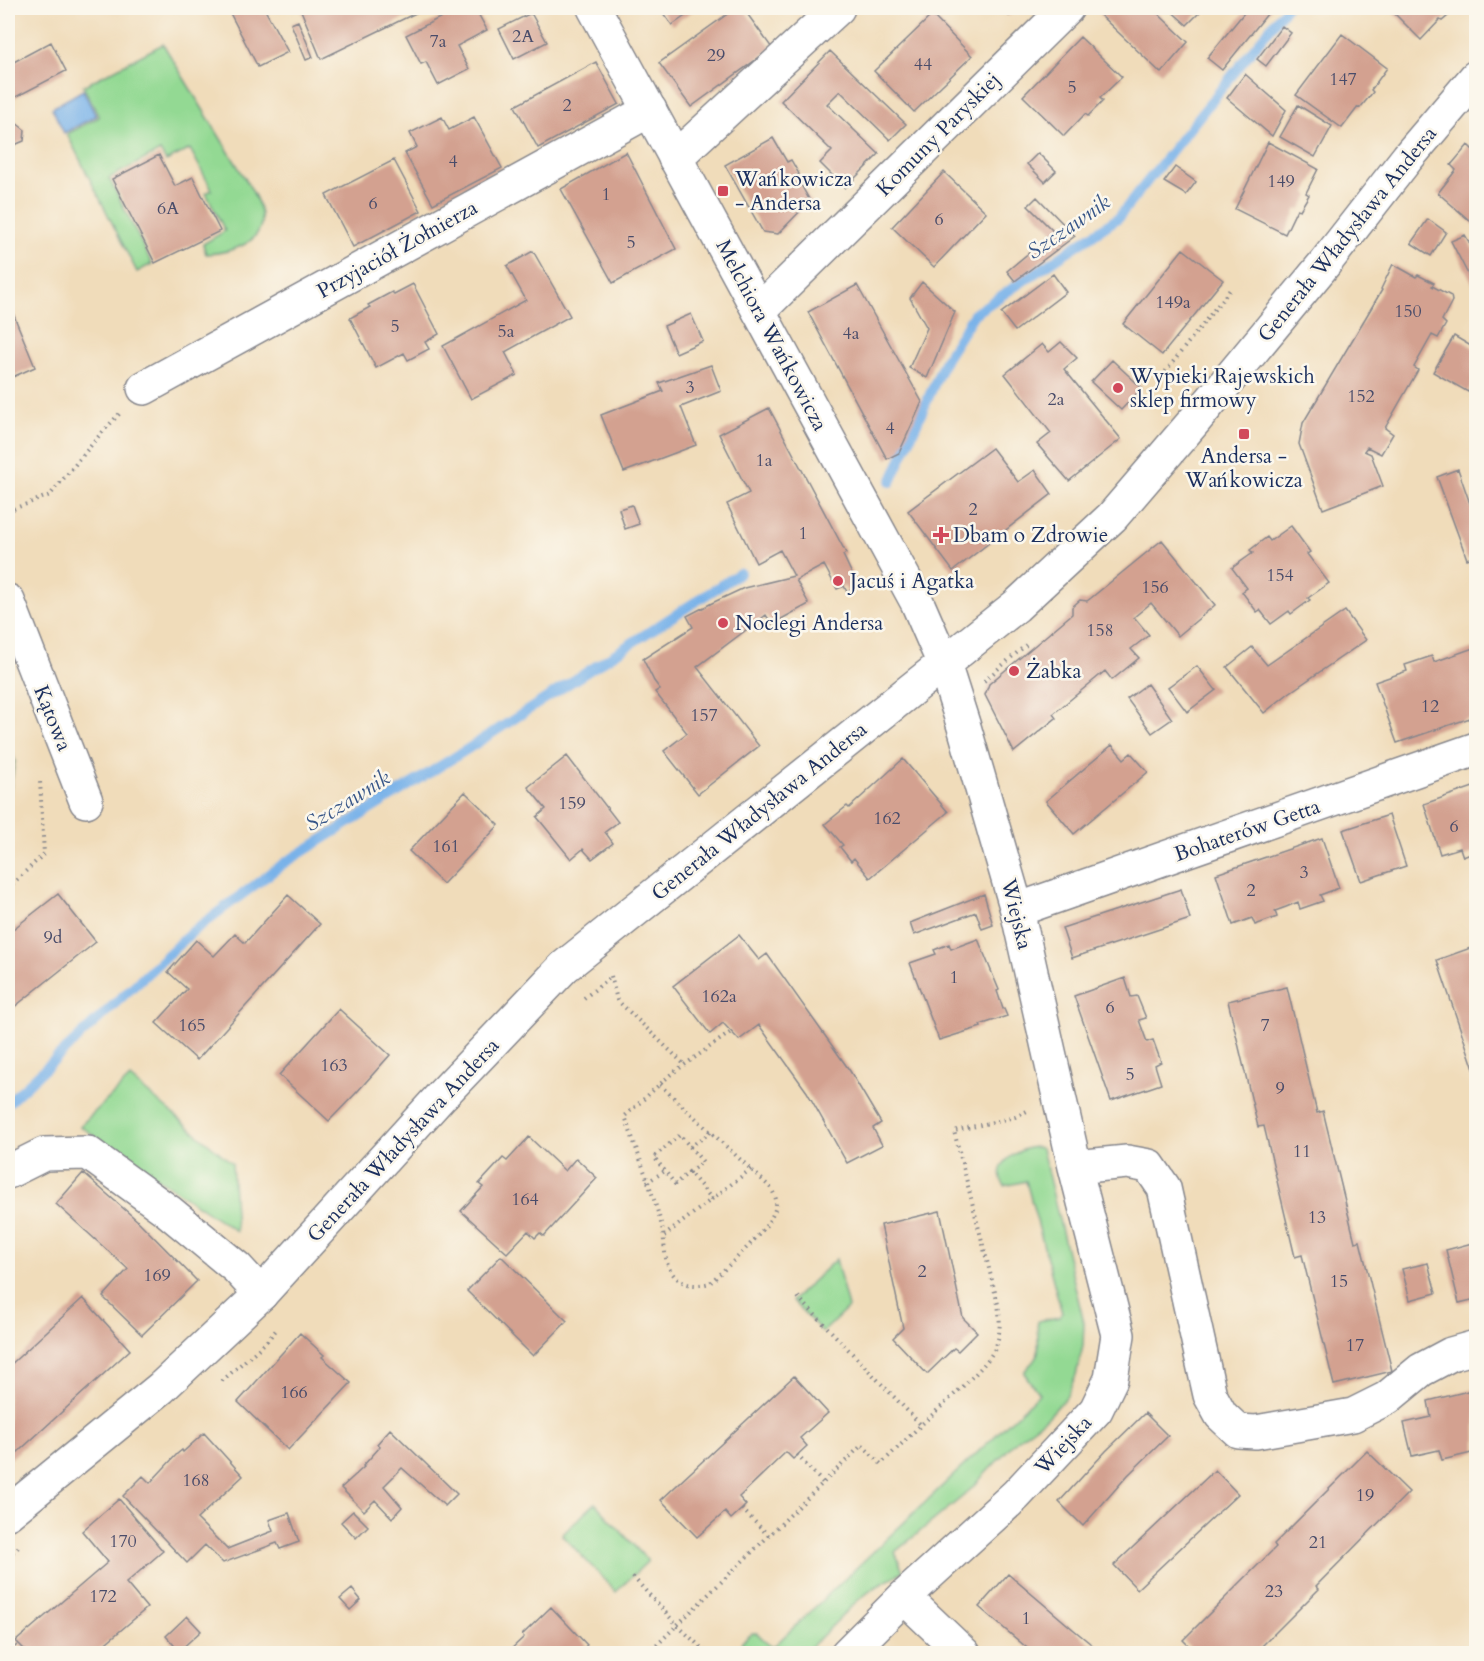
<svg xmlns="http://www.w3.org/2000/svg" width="1484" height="1661" font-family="Cardo,serif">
<rect width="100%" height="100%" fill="#fbf7ec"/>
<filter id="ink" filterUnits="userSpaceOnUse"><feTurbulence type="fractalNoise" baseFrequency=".0167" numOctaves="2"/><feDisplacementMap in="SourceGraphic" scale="12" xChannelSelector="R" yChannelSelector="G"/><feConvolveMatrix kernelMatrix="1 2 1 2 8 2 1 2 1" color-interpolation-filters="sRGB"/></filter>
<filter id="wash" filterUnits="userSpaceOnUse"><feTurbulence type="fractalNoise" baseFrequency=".008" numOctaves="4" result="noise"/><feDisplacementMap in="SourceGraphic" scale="24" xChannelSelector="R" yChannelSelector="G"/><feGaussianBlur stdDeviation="1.35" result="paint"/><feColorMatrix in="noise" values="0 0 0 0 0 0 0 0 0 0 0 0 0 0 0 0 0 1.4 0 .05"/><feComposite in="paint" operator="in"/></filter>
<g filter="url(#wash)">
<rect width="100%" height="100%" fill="#f0dcba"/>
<path fill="#93d993" stroke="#578478" stroke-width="1.5" d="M163,44L246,180C252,191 260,203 261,215C265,244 228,253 206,254L203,244L225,231L206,193L212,190L190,149L166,161L160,151L109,178L152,264L137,272L67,134L99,117L83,86Z
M130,1078L232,1163L236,1231L80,1126Z
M1037,1147L1042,1149L1084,1323L1083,1346L1076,1375L1066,1397L1049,1416L1018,1439L967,1493L895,1552L903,1572L874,1588L856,1602L805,1653H739L742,1642L753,1633H757L772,1648L1039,1394L1024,1373C1026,1367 1033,1364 1036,1357C1042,1346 1035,1333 1038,1321L1059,1317L1062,1313L1026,1181L1005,1186C989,1166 1018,1147 1037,1147Z
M836,1259L848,1308L823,1332L792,1301Z
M595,1503L648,1561L616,1592L562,1535Z"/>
<path fill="#76b97d" stroke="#48746e" stroke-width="1.5" d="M8,740L15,761L8,802Z"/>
<path fill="#79b2e9" stroke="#4a70a4" stroke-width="1.5" d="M83,90L96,116L64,133L52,108Z"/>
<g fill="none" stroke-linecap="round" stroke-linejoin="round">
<path stroke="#79b2e9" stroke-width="10" d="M891,482L945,360L974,314L1118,218L1286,8
M8,1103L193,931L283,864L466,750L740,573"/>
</g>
<g id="blocks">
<path fill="#d3a190" d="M240,8H264L288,52L258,67L230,13Z
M300,8H426L321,59Z
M459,8H475L487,30L457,46L469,69L438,85L426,62L421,64L406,35Z
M659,8H697L672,25Z
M736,8H743L772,48L691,107L659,63Z
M1000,8H1017L1009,16Z
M1108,8H1152L1188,42L1161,73L1100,15Z
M1168,8H1204L1187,25Z
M1248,8H1272L1222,70L1207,58Z
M1389,8H1452L1455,10L1442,21L1440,20L1421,40Z
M531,13L547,42L514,59L499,29Z
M932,15L972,56L914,112L874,71Z
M298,21L313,57L306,60L291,24Z
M1282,26L1291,33L1266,66L1257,59Z
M1342,34L1387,68L1371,90L1373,92L1360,108L1358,107L1342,128L1296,95Z
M1080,37L1122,77L1100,98L1103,101L1088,116L1085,114L1064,136L1023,96Z
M51,42L66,71L8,101V65Z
M830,51L906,124L890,140L840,91L827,104L879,154L845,188L820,163L832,151L781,101Z
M596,62L619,104L538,148L515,106Z
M1245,74L1286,110L1272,136L1227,98Z
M1298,105L1332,126L1315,157L1280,137Z
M442,117L449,130L474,117L502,168L433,204L405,153L417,147L410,133Z
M16,123L25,130L24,141L12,146L8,142V127Z
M773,138L787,162L791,160L799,174L796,176L810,201L778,234L763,232L725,165Z
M1268,142L1318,169L1306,193L1309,195L1300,210L1297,209L1285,234L1235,209Z
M1468,145L1473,150L1476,145V226L1438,193L1456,170L1451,165Z
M626,152L676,249L613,283L561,189Z
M1038,153L1056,171L1045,182L1027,164Z
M159,155L175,186L193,177L220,231L155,263L112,179Z
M394,160L421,211L353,247L326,195Z
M1175,167L1196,182L1186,195L1164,182Z
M944,172L986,212L934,267L892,227Z
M1037,197L1075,236L1015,281L1007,271L1054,232L1028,206Z
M1428,219L1446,232L1431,256L1411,243Z
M1465,235L1476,254V290L1451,241Z
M1183,249L1223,280L1162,355L1123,324Z
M533,251L570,316L505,352L517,375L471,399L443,346L526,300L507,266Z
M1393,264L1416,277L1418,275L1434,283L1432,286L1451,296L1452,301L1442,320L1446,324L1438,338L1432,335L1414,367L1418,370L1385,428L1393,434L1381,454L1367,447L1364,451L1371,454L1383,486L1323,509L1299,444L1303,423L1382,290L1381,289Z
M1053,274L1066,292L1015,331L1001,313Z
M922,282L955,312L927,378L909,368L927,328L910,298Z
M413,284L439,334L425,342L429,349L408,360L404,353L376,368L350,318L370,307L368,305L392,292L394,294Z
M857,285L922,402L899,453L887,459L808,312Z
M8,301L35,367L8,379Z
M691,314L703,341L676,353L664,326Z
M1454,336L1476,349V377L1468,392L1433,372Z
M1061,342L1077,358L1064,369L1121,439L1069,481L1037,444L1051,433L1005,374L1042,344L1049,352Z
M1112,360L1142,388L1121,410L1091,382Z
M711,365L721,391L681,407L696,445L624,472L601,415L663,391L659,383Z
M769,408L846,553L843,555L858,587L847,592L844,586L837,589L824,565L796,580L809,604L772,624L766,615L697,667L759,746L698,794L664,751L687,733L655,692L660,689L654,681L643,659L693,627L687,616L712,603L744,588L794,576L780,550L756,563L727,504L749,493L719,434Z
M992,448L1018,482L1035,470L1052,494L953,571L908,511Z
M1458,469L1476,521V556L1467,559L1437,477Z
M632,505L639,524L625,529L619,509Z
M1291,526L1310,552L1307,554L1329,583L1308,598L1310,600L1291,614L1289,611L1271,624L1260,610L1257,612L1242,592L1247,588L1232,568L1253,553L1250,550L1267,537L1270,541Z
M1162,540L1215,605L1178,636L1151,603L1134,617L1149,635L1131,649L1139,658L1112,680L1105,671L1053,714L1056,718L1014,752L985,695L989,684L1072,614V607L1080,600L1087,601L1091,598Z
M1345,611L1366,640L1289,693L1264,713L1227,667L1252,647L1267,665Z
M1476,647V716L1397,743L1375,682L1407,671L1405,665L1432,656L1434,662Z
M1197,666L1216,690L1187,712L1168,687Z
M1147,684L1172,719L1152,733L1127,699Z
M1112,745L1124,759L1131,753L1148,772L1074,834L1046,801Z
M567,756L618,822L605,832L613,843L592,859L583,849L571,859L537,817L546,809L528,787Z
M903,759L948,812L870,878L854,858L851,861L840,847L843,845L825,824L847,806L849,808Z
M1476,786V852L1463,857L1460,848L1440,854L1424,804Z
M465,792L499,825L443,884L409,851Z
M1389,815L1406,866L1361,881L1343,830Z
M1322,838L1339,888L1320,895L1323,901L1300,909L1298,902L1286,907L1275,911L1277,917L1255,925L1252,918L1233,925L1216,874Z
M1181,889L1190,919L1072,958L1062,928Z
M58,894L96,942L8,1012V933Z
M984,894L993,925L982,929L976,912L914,935L910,923Z
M288,895L320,924L197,1060L156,1023L187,989L168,972L196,940L214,956L235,934L245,943Z
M739,935L759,960L767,954L850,1071L881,1123L873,1128L882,1145L847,1163L807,1092L759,1025L739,1040L723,1023L710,1034L673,986Z
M978,939L999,990L997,991L1003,1009H1004L1007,1016L980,1025L981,1027L939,1040L910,963L936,954L934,950L949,944L951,949Z
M1476,946V1075L1437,960Z
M1125,978L1131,997L1137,996L1146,1018L1139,1020L1147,1042L1153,1040L1161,1062L1155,1065L1161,1084L1111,1101L1074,996Z
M1287,987L1317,1113L1323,1111L1355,1242L1360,1241L1392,1371L1334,1385L1302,1255L1295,1257L1264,1126L1258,1127L1228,1001Z
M339,1009L390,1055L357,1092L329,1121L279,1075Z
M529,1137L565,1171L576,1158L597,1178L544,1236L540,1233L535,1238L528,1231L507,1253L461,1211L483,1187L479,1184L503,1158L507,1161Z
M83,1173L139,1222L197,1281L142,1335L103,1297L128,1269L56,1204Z
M940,1211L963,1318L977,1332L958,1351L954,1348L927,1374L893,1338L903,1328L881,1225Z
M1476,1242V1299L1459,1303L1446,1250Z
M501,1256L567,1321L533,1356L467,1291Z
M1428,1263L1436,1293L1410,1300L1402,1269Z
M83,1298L130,1350L8,1461V1367Z
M300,1333L324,1355L322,1357L351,1383L288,1450L238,1402Z
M794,1376L828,1413L800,1438L807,1446L793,1459L786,1452L739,1497L746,1505L742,1509L731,1519L725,1512L697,1537L661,1500Z
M1476,1389V1452L1442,1460L1439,1450L1412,1456L1404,1423L1431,1417L1428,1401Z
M1145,1413L1168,1436L1128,1475L1083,1526L1059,1502L1106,1451Z
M390,1429L457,1494L445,1506L402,1468L384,1486L402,1507L392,1518L375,1500L364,1511L341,1488L364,1467L363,1466L380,1447L377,1444Z
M204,1433L243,1476L197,1519L227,1549L273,1531L269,1520L289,1513L299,1542L280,1549L277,1543L223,1563L205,1545L187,1563L123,1496L143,1476L150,1483L177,1454L182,1450L183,1452Z
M1367,1451L1409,1492L1316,1586L1319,1589L1255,1653H1196L1183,1640L1276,1547L1274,1544Z
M1215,1470L1238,1494L1137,1589L1114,1565Z
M119,1499L163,1551L126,1583L147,1608L94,1653H28L16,1641L108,1562L82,1531Z
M353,1511L368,1526L356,1538L341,1522Z
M1008,1574L1074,1630L1102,1653H1033L979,1607Z
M352,1589L361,1600L350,1610L340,1599Z
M551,1607L587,1645L578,1653H507L524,1637L522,1635Z
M187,1616L201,1631L179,1651L166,1636Z"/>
</g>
</g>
<g filter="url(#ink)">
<use href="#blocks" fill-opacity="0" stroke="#86868c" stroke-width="1.5"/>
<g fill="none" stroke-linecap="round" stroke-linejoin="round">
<defs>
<path id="minor" d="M675,158L838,8
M759,311L1067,8
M144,388L650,110
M8,601L86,801
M1017,910L1476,749
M1075,1167L1127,1162L1149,1166L1164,1188L1210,1395L1221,1415L1238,1431L1256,1432L1353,1415L1387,1398L1421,1370L1451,1354L1476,1347
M8,1172L44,1154L88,1153L168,1211L237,1268L261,1294
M904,1597L964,1654
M847,1654L904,1597L1016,1495L1096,1410L1111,1379L1118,1335L1075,1167L1017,910L965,730L944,664"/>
<path id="tertiary" d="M594,8L917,602L944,664
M8,1513L161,1388L261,1294L442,1095L564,967L1016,606L1112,517L1196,419L1325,263L1408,157L1476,77"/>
</defs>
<use href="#minor" stroke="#86868c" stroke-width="36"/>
<use href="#tertiary" stroke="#86868c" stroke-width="36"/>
<path stroke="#86868c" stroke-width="4" stroke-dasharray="1.5 4.5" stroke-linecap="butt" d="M1158,381L1232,287
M8,511L50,495L98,437L121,412
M984,681L1026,645
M8,888L44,854L40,781
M611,976L617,1000L685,1065
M584,998L611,977
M660,1085L770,1187C773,1192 777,1198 776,1204C775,1226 726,1267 710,1283C695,1287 682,1286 672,1273C662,1259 666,1239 661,1223C651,1187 637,1152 625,1116L670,1075L731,1032
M690,1147L711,1132
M689,1172L675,1184L654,1157L680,1135L703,1162L689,1172L712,1199
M647,1182L665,1171
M664,1236L751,1169
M798,1297L921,1425C938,1409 990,1365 996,1346C1001,1332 1000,1318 998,1304L954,1131L1015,1117L1029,1110
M222,1381L265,1343L277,1329
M797,1455L823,1483
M742,1509L769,1536
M8,1556L21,1545
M633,1577L677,1625L862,1445L881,1464L921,1425
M8,1636L22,1654
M648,1654L677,1625L708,1654"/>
<use href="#minor" stroke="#fff" stroke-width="33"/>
<use href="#tertiary" stroke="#fff" stroke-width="33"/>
</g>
</g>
<g fill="#d1495b" stroke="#fbf7ec" stroke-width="2">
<rect x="717" y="185" width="12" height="12" rx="3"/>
<circle cx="1118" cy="388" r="6"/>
<rect x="1238" y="428" width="12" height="12" rx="3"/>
<path d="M938 526h6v6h6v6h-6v6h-6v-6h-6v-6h6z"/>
<circle cx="838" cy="581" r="6"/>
<circle cx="723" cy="623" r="6"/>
<circle cx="1014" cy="671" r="6"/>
</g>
<g text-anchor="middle" stroke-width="5" stroke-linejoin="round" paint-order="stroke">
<g font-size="18" fill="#494c6a">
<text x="523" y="42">2A</text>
<text x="438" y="47">7a</text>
<text x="716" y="61">29</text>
<text x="923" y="70">44</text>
<text x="1343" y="85">147</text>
<text x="1072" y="93">5</text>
<text x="567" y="111">2</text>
<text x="453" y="167">4</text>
<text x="1281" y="187">149</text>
<text x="606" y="200">1</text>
<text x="373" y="209">6</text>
<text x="168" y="214">6A</text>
<text x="939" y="225">6</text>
<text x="631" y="248">5</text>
<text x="1173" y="308">149a</text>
<text x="1408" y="317">150</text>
<text x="395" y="332">5</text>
<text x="506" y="337">5a</text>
<text x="851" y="339">4a</text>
<text x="690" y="393">3</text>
<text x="1361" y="402">152</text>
<text x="1056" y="405">2a</text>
<text x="890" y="434">4</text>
<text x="764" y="466">1a</text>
<text x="973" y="515">2</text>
<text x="803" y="539">1</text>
<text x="1280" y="581">154</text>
<text x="1155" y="593">156</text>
<text x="1100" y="636">158</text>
<text x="1430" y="712">12</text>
<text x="704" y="721">157</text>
<text x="572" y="809">159</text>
<text x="887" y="824">162</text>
<text x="1454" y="832">6</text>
<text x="446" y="852">161</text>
<text x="1304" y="878">3</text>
<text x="1251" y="896">2</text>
<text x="53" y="943">9d</text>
<text x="954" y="983">1</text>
<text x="719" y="1002">162a</text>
<text x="1110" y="1013">6</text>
<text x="192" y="1031">165</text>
<text x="1265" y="1031">7</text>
<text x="334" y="1071">163</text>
<text x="1130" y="1080">5</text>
<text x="1280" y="1094">9</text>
<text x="1302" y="1157">11</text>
<text x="525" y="1205">164</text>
<text x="1317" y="1223">13</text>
<text x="922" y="1277">2</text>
<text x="157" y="1281">169</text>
<text x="1339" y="1287">15</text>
<text x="1355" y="1351">17</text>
<text x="294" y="1398">166</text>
<text x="196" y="1486">168</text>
<text x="1365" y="1501">19</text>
<text x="123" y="1547">170</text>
<text x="1318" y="1548">21</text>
<text x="1274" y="1597">23</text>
<text x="103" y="1602">172</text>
<text x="1026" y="1624">1</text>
</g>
<g font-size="21" fill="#1b2f5e" stroke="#fbf7ec">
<text transform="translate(938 134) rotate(-45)" y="7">Komuny Paryskiej</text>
<text transform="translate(1347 234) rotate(-51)" y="7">Generała Władysława Andersa</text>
<text transform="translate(397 249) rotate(-29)" y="7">Przyjaciół Żołnierza</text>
<text transform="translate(772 335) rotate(62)" y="7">Melchiora Wańkowicza</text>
<text transform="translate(53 718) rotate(68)" y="7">Kątowa</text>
<text transform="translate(759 811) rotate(-39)" y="7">Generała Władysława Andersa</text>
<text transform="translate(1247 830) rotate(-19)" y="7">Bohaterów Getta</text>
<text transform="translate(1017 914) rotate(76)" y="7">Wiejska</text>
<text transform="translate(403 1140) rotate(-47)" y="7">Generała Władysława Andersa</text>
<text transform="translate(1063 1445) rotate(-47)" y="7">Wiejska</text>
</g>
<g font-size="21" fill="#1b2f5e" stroke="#fbf7ec" text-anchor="start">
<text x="735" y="186">Wańkowicza<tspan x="735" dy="24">- Andersa</tspan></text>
<text x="1130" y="383">Wypieki Rajewskich<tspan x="1130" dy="24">sklep firmowy</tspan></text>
<text x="1244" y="463" text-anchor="middle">Andersa -<tspan x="1244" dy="24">Wańkowicza</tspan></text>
<text x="953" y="542">Dbam o Zdrowie</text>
<text x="850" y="588">Jacuś i Agatka</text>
<text x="735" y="630">Noclegi Andersa</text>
<text x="1026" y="678">Żabka</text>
</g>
<g font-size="22" font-style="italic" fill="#375688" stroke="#fbf7ec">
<text transform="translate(1068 226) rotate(-35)" y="8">Szczawnik</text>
<text transform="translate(347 800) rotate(-32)" y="8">Szczawnik</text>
</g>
</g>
<rect width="1484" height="1661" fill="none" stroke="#fbf7ec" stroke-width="30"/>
</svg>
